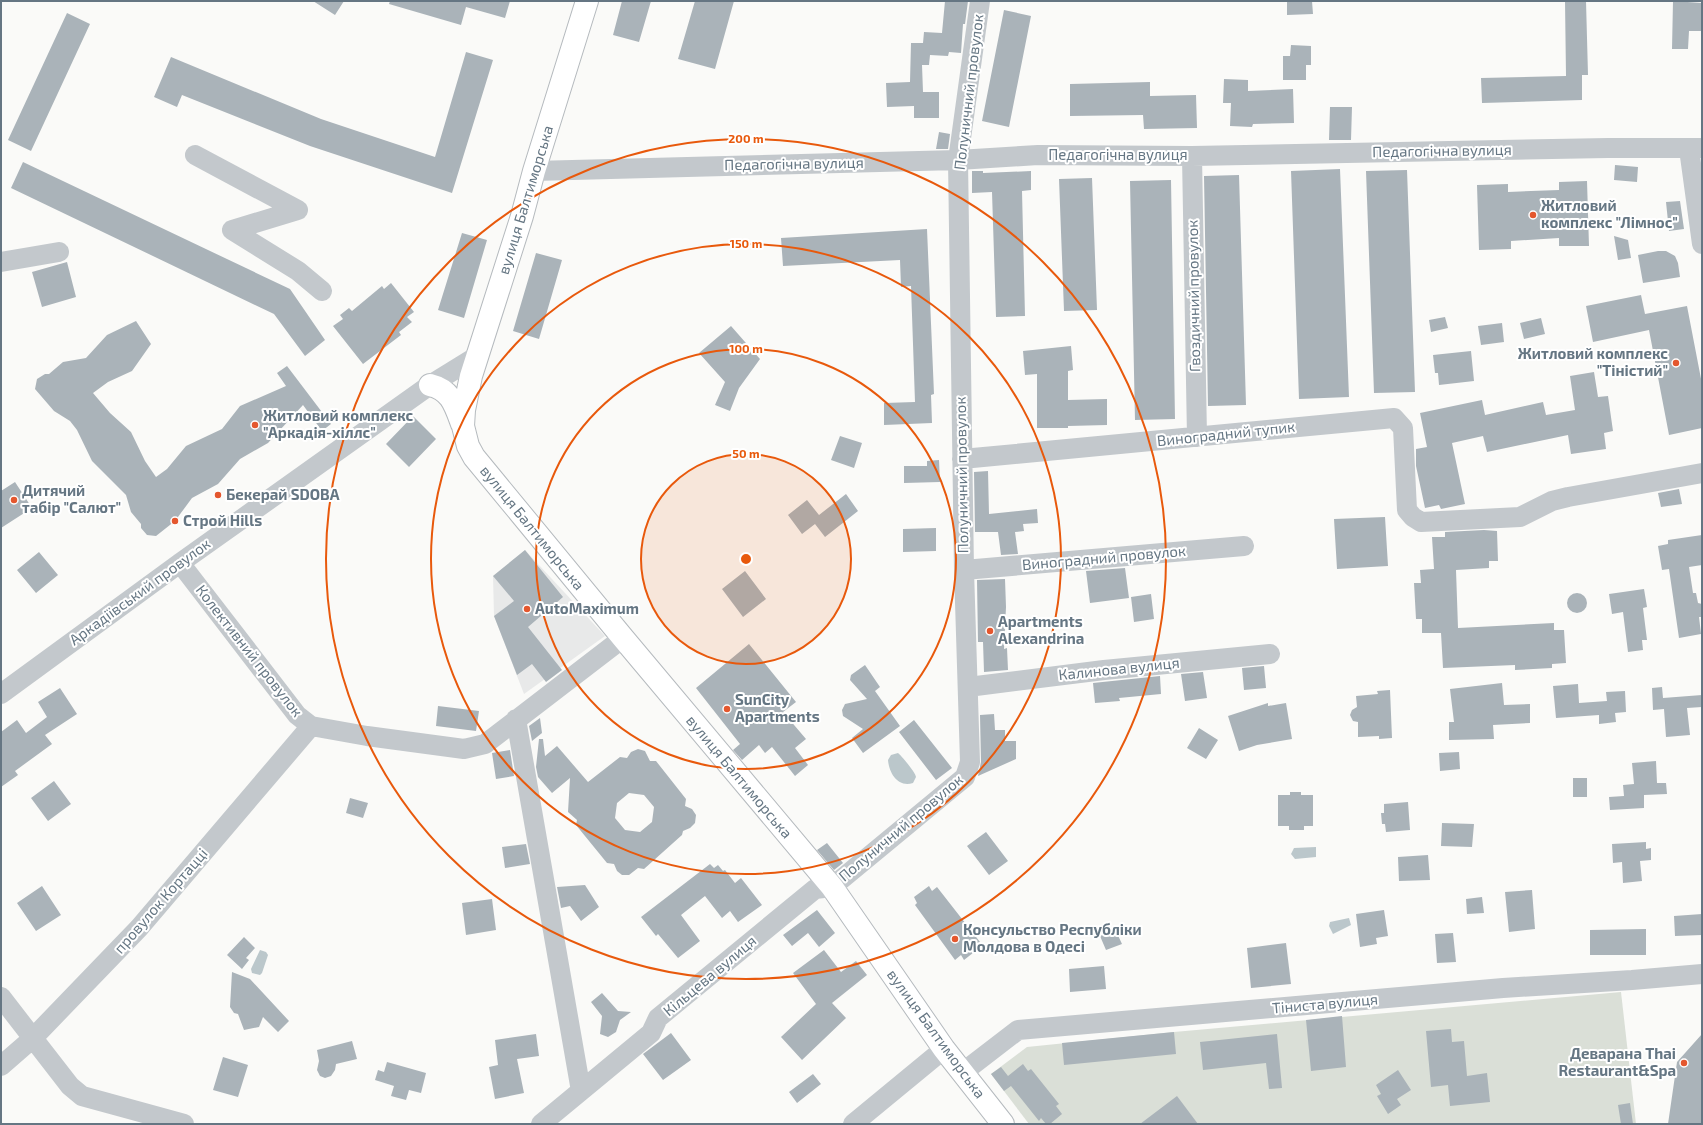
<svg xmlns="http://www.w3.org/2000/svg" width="1703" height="1125" font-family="'Exo 2',sans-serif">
<rect width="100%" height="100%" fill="#fafaf8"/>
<path fill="#e8e9e9" d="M525,550L605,636L524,694L494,616L493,576Z"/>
<path fill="#dadfd7" d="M1621,992L1636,1124H1029L991,1074L1027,1047L1174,1032Z"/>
<path fill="#bbc7cb" d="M898,753C900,754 916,773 916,777L913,783C898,788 889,773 888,760L891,755Z
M1316,847V857L1295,859L1291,854L1294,848Z
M1349,918L1351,925L1333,934L1329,926L1330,922Z
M260,950L266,952L268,955L262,973L260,975L252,973L251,969Z"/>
<path fill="#aab3b9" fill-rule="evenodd" d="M313,1H344L335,15Z
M390,1H510L505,18L466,7L461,25L389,4Z
M622,1H651L639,42L613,35Z
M695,1H734L715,69L678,59Z
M945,1H968L965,24H963L961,53L949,52L948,56L930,55L929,65H922L923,92H939V118H914V106L887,107L886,83L910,82L911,43H923L924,32L942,33Z
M1287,1H1312L1313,14L1287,15Z
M1565,1H1586L1588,75H1582V100L1482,103L1481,78L1566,76Z
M1673,1L1702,3V31H1689L1688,49H1672Z
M1004,10L1031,16L1009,127L982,121Z
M67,13L90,24L31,151L8,140Z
M1291,45L1311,46V65H1306V80H1283V56H1290Z
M466,52L493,60L452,193L310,146L182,95L177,107L154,97L171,57L321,119L435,157Z
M1224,79L1248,80V91L1293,89L1294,123L1253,124L1252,127L1230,126L1231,103H1223Z
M1150,82V96L1196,95L1197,128L1144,129L1143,115L1070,116V84Z
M1330,107H1352L1351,140H1329Z
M939,132L950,134L948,149H936Z
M23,162L290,289L325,340L305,356L274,314L11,188Z
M1615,165L1638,167L1637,182L1614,180Z
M1340,169L1349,397L1299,399L1291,171Z
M1407,170L1415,392L1374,393L1366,171Z
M972,171H983V173L1031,171V190L1022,191L1025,316L996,317L992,192L972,193Z
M1239,175L1246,405L1208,406L1204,176Z
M1092,178L1097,310L1064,311L1059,179Z
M1171,180L1175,419L1135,420L1130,181Z
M1587,181L1589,246H1559V238L1511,241V249L1479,250L1477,185L1508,184V192L1559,190V182Z
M1680,201L1684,229L1669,231L1666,202Z
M927,229L934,394L931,395L932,423L884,425V403L915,402L911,286L901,287L900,260L783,266L781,238Z
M462,233L487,240L464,318L438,310Z
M1614,236L1628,240L1631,258L1618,260Z
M1658,251H1666L1675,256L1678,263L1680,277L1643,283L1638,255Z
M536,253L562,260L539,339L513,331Z
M67,262L76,297L42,307L32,272Z
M391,283L414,312L407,317L412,322L399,332L401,335L363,364L333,326L343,319L340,315L349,308L352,311L382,286L384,289Z
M1641,295L1645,314L1687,306L1702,384V428L1669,435L1649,330L1593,342L1586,306Z
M1445,317L1448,328L1431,332L1429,320Z
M1541,318L1545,334L1524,339L1520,323Z
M136,321L151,344L132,371L108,382L93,393L110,413L131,432L145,461L156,477L167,469L186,446L222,429L240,406L286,386L277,373L287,366L331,424L322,431L303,405L268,443L240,459L218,484L192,498L175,521L156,536L147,535L141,528V524L131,512L126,495L92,461L77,430L70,421L54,411L35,389L37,379L45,374H49L63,362L86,358L107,335Z
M1502,323L1504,342L1481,345L1478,326Z
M731,326L760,359L739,388L730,411L715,405L725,382L699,353Z
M1071,346L1073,370L1068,371V400L1107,399V425L1068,426V428H1037V374L1025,375L1023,351Z
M1471,351L1474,381L1439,385L1438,373H1435L1433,355Z
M1594,372L1598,397L1608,396L1613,431L1604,433L1606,449L1571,454L1568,435L1487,452L1483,436L1452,443L1465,504L1441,509L1439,505L1425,508L1416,466V449L1427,447L1420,413L1482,400L1485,415L1543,402L1546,415L1575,410L1570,376Z
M413,416L436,439L409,467L386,444Z
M840,436L862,443L854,468L831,460Z
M939,460L940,482L904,483V466H927V461Z
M988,471L989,514L1037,509L1038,523L1023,524L1024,531L1015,532L1018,554L1001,555L998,532H975L974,472Z
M15,482L32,508L1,528V491Z
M1679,489L1682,504L1661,507L1658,493Z
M846,494L858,511L825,537L815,524L802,534L788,515L807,500L819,515Z
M1385,517L1388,566L1337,569L1334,519Z
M936,528V551L903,552V529Z
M1484,530L1497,531L1498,561H1489V568L1456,570L1458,628L1554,623V630H1564L1566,663L1552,664V668L1515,670V665L1443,668L1441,633H1422V619H1416L1414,583H1421L1420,570L1434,569L1432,537H1445V532Z
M1702,535V565L1689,567L1693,593H1696L1698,603L1702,604V617H1699L1701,634L1679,638L1669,569L1662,570L1658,546L1668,544V540Z
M525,550L563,597L528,627L562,670L546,682L532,664L517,675L494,616L514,601L493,576Z
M39,552L58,575L36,593L17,570Z
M1125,568L1129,598L1090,603L1086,571Z
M745,571L766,599L743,617L722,589Z
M1005,579L1006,607L1004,649L1007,648L1008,670L984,672L983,642H978L977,580Z
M1644,589L1647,607L1643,608L1647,640H1642L1643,650L1628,652L1623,612L1612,614L1609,594Z
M1567 603a10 10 0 1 1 20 0a10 10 0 1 1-20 0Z
M1151,594L1154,619L1134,622L1131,597Z
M749,644L796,702L783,712L806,739L795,748L808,765L795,776L772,747L765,753L759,745L742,760L733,750L740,744L696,688Z
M865,665L880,687L875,691L900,726L863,753L852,738L863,729L843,716L842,710L845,704L867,699L850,680L851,675Z
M1264,666L1266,688L1244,690L1242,668Z
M1203,672L1207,698L1185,701L1181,674Z
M1160,676L1161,694L1119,698L1120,701L1095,703L1093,683Z
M1502,683L1504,705L1530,704V723L1493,725L1494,739L1449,740V722H1454L1450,689Z
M1578,684L1579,703L1607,701L1606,692L1625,691L1626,712L1615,713L1616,722L1599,724V715L1556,718L1553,686Z
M1662,687L1663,698L1702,695V707L1687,708L1690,735L1666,737L1664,709L1653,710L1652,688Z
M60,688L77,714L45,735L52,744L15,771L18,775L1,787V732L17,720L26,733L47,717L38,702Z
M1390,690L1392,738L1379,739V736L1358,737V722L1353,721L1350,715L1352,710L1357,707L1356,696L1378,694L1377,691Z
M1268,703V706L1286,703L1292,739L1257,745L1239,751L1228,716Z
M438,706L479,711L476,731L436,726Z
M994,714L995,730H1005V741H1016V759L978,776L981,762L980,715Z
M540,718L542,733L532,741L529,726Z
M914,720L952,768L936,780L899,732Z
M1199,728L1218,740L1206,759L1187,748Z
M539,739H543L545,756L557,746L588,782L620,757L627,758L631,752L638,749L645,751L650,761H656L686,799L685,806L692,809L696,815L695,823L690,828L683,831L682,835L644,869L638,868L629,875H622L617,871L614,864L607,863L576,825L577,820L568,812L570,778L552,793L538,777L536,767ZM629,793L644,795L654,807L652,822L640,832L625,830L615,818L617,803Z
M510,750L514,776L496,779L492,753Z
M1459,752L1460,769L1440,771L1439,753Z
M1656,761L1657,783H1666L1667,794L1644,795V808L1610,810L1609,797L1624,796L1623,785L1634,784L1632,763Z
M1573,778H1587V797H1573Z
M54,781L71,804L48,821L31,798Z
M1290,792H1301V795H1313V826H1304V830H1289V826H1278V795H1290Z
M350,798L368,803L363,818L346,813Z
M1408,802L1410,830L1386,832L1385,824H1382L1381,813H1384V804Z
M1442,823L1474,824L1472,847L1441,846Z
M986,832L1008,861L989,875L967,846Z
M1646,842V849L1651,848V860L1640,861L1642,881L1623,883L1622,862L1613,863L1612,844Z
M827,843L843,863L834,870L817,850Z
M526,844L530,864L505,868L502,847Z
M1428,855L1430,880L1399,881L1398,857Z
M710,864L714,868L718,865L723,871L725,870L735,883L741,878L762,905L738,922L730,911L722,918L705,896L681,915L700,941L678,958L658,934L656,936L641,917Z
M585,885L599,907L581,921L570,906L561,908L557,887Z
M42,886L61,915L36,931L17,903Z
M929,886L932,891L937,887L980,942L975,945L978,949L964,960L961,955L955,960L915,905L917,903L914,897Z
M1532,890L1535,929L1509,932L1505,892Z
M1482,897L1484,913L1467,914L1466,899Z
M492,899L496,930L466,935L462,903Z
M817,910L835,933L819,947L808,933L792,946L783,935Z
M1384,910L1388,936L1376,938L1377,944L1360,947L1356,914Z
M1702,914V935L1675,936L1674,916Z
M1115,929L1122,944L1106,950L1100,936Z
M1646,929V955H1590V930Z
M1453,933L1456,962L1437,963L1435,934Z
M244,937L255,948L246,958L249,960L242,969L227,955Z
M1286,943L1291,984L1251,988L1247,948Z
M824,950L841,972L856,961L867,975L832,1003L846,1018L802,1060L781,1037L816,1004L793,973Z
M1104,966L1106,989L1070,992L1069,969Z
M232,972L250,979L289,1021L278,1032L263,1017L259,1027L244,1030L238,1014L234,1013L230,1007Z
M602,993L618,1011L631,1012L620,1020L616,1032L608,1037L600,1034L602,1016L591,1002Z
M1342,1016L1346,1067L1311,1071L1306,1020Z
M1451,1029L1452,1042L1464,1041L1467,1076L1487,1073L1490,1102L1450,1106L1448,1085L1431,1087L1426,1031Z
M1174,1032L1176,1054L1064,1065L1062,1043Z
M671,1033L691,1060L663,1080L643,1054Z
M536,1034L539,1056L517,1059L524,1093L495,1099L489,1067L498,1065L495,1040Z
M1277,1034L1282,1088L1269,1089L1266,1063L1203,1070L1200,1042Z
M1702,1034V1124H1668L1677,1062Z
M352,1041L357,1059L336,1064L335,1070L331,1076L325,1078L320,1076L317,1070L319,1061L317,1050Z
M223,1057L248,1065L238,1097L213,1090Z
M387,1062L426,1073L421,1093L409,1090L406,1100L391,1096L394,1086L375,1080L378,1070L384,1072Z
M1023,1064L1028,1071L1031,1069L1059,1104L1056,1106L1062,1114L1050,1124H1046L1041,1118L1039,1121L1011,1086L1004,1091L991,1074L1001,1067L1008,1076Z
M1398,1070L1411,1090L1397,1099L1401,1105L1388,1114L1377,1096L1381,1094L1376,1085Z
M813,1074L821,1084L797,1103L789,1092Z
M1177,1096L1198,1124H1140Z
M1630,1103L1633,1124H1621L1618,1105Z"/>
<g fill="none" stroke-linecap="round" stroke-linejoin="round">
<defs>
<path id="major" d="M587,1L534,171L522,216L471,376L464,410L463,426L468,446L474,457L623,638L832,887L944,1049L1003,1124
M430,385C451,390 455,405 462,424"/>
</defs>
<use href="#major" stroke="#b5babe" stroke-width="24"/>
<path stroke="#c3c8cc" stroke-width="20" d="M1689,149L1702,244
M195,155L298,210
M1192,156L1197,437
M534,171L958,160L1038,155L1192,156L1608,148H1702
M232,230L298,271L322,291
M232,230L298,210
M1,262L59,252
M962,459L1394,418L1403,428L1407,510L1413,517L1421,522L1520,517L1552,501L1568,497L1702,473
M180,563L297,715L311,726L367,736L464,749L485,744L623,638
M964,570L1244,546
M968,687L1104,670L1270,654
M1,694L180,563L430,385L477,356
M516,719L581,1091
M1,997L70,1086L82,1096L184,1124
M1,1066L32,1039L139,928L311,726
M962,1073L1018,1030L1503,988L1632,980L1702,974
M541,1124L651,1033L658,1018L815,889L832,887L965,777L970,762L964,570L958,160L980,1
M853,1124L944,1049"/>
<use href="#major" stroke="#fff" stroke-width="22"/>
</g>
<circle cx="746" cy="559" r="105" fill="#e8590c" fill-opacity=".12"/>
<g fill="none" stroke="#e8590c" stroke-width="2">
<circle cx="746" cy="559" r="105"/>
<circle cx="746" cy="559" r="210"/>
<circle cx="746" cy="559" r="315"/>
<circle cx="746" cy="559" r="420"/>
</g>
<g fill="#e4572e" stroke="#fff" stroke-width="1.5">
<circle cx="1533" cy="215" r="4"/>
<circle cx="1676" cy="363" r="4"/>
<circle cx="255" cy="425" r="4"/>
<circle cx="218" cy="495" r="4"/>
<circle cx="14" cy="500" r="4"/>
<circle cx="175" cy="521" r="4"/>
<circle cx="527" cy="609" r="4"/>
<circle cx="990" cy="631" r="4"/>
<circle cx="727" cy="709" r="4"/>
<circle cx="955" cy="939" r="4"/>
<circle cx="1684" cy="1063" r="4"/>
</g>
<g text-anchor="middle" stroke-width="4" stroke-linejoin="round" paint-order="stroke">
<g font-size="15" fill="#657683" stroke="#fff">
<text transform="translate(969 92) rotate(-83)" y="5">Полуничний провулок</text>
<text transform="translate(1442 151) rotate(-1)" y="5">Педагогічна вулиця</text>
<text x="1118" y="160">Педагогічна вулиця</text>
<text transform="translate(794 164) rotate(-1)" y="5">Педагогічна вулиця</text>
<text transform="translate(526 200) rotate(-73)" y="5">вулиця Балтиморська</text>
<text transform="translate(1194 296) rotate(-91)" y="5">Гвоздичний провулок</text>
<text transform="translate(1226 434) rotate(-6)" y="5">Виноградний тупик</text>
<text transform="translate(962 475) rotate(-91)" y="5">Полуничний провулок</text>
<text transform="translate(532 528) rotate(51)" y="5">вулиця Балтиморська</text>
<text transform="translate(1104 558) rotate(-5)" y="5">Виноградний провулок</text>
<text transform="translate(140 592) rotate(-36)" y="5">Аркадіївський провулок</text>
<text transform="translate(249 651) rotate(52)" y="5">Колективний провулок</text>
<text transform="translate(1119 669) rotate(-6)" y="5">Калинова вулиця</text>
<text transform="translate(739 777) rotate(50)" y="5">вулиця Балтиморська</text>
<text transform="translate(901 828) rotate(-40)" y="5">Полуничний провулок</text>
<text transform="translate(161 901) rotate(-49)" y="5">провулок Кортацці</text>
<text transform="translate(710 976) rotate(-40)" y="5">Кільцева вулиця</text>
<text transform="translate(1325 1004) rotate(-5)" y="5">Тіниста вулиця</text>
<text transform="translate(936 1034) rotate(54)" y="5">вулиця Балтиморська</text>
</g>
<g font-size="15" font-weight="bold" fill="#657683" stroke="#fff" text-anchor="start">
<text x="1541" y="211">Житловий<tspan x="1541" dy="17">комплекс "Лімнос"</tspan></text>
<text x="1668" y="359" text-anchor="end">Житловий комплекс<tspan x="1668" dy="17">"Тіністий"</tspan></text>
<text x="263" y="421">Житловий комплекс<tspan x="263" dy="17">"Аркадія-хіллс"</tspan></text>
<text x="22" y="496">Дитячий<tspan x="22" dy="17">табір "Салют"</tspan></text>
<text x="226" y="500">Бекерай SDOBA</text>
<text x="183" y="526">Строй Hills</text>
<text x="535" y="614">AutoMaximum</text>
<text x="998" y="627">Apartments<tspan x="998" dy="17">Alexandrina</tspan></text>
<text x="735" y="705">SunCity<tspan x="735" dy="17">Apartments</tspan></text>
<text x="963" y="935">Консульство Республіки<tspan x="963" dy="17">Молдова в Одесі</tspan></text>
<text x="1676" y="1059" text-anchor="end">Деварана Thai<tspan x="1676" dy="17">Restaurant&amp;Spa</tspan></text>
</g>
</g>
<circle cx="746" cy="559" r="6" fill="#e8590c" stroke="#fff" stroke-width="2"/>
<g font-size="12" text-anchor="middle" font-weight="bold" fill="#e8590c" stroke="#fff" stroke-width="4" stroke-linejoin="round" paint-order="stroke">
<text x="746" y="143">200 m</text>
<text x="746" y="248">150 m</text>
<text x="746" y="353">100 m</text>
<text x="746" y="458">50 m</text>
</g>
<rect width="1703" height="1125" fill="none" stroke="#657683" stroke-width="4"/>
</svg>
